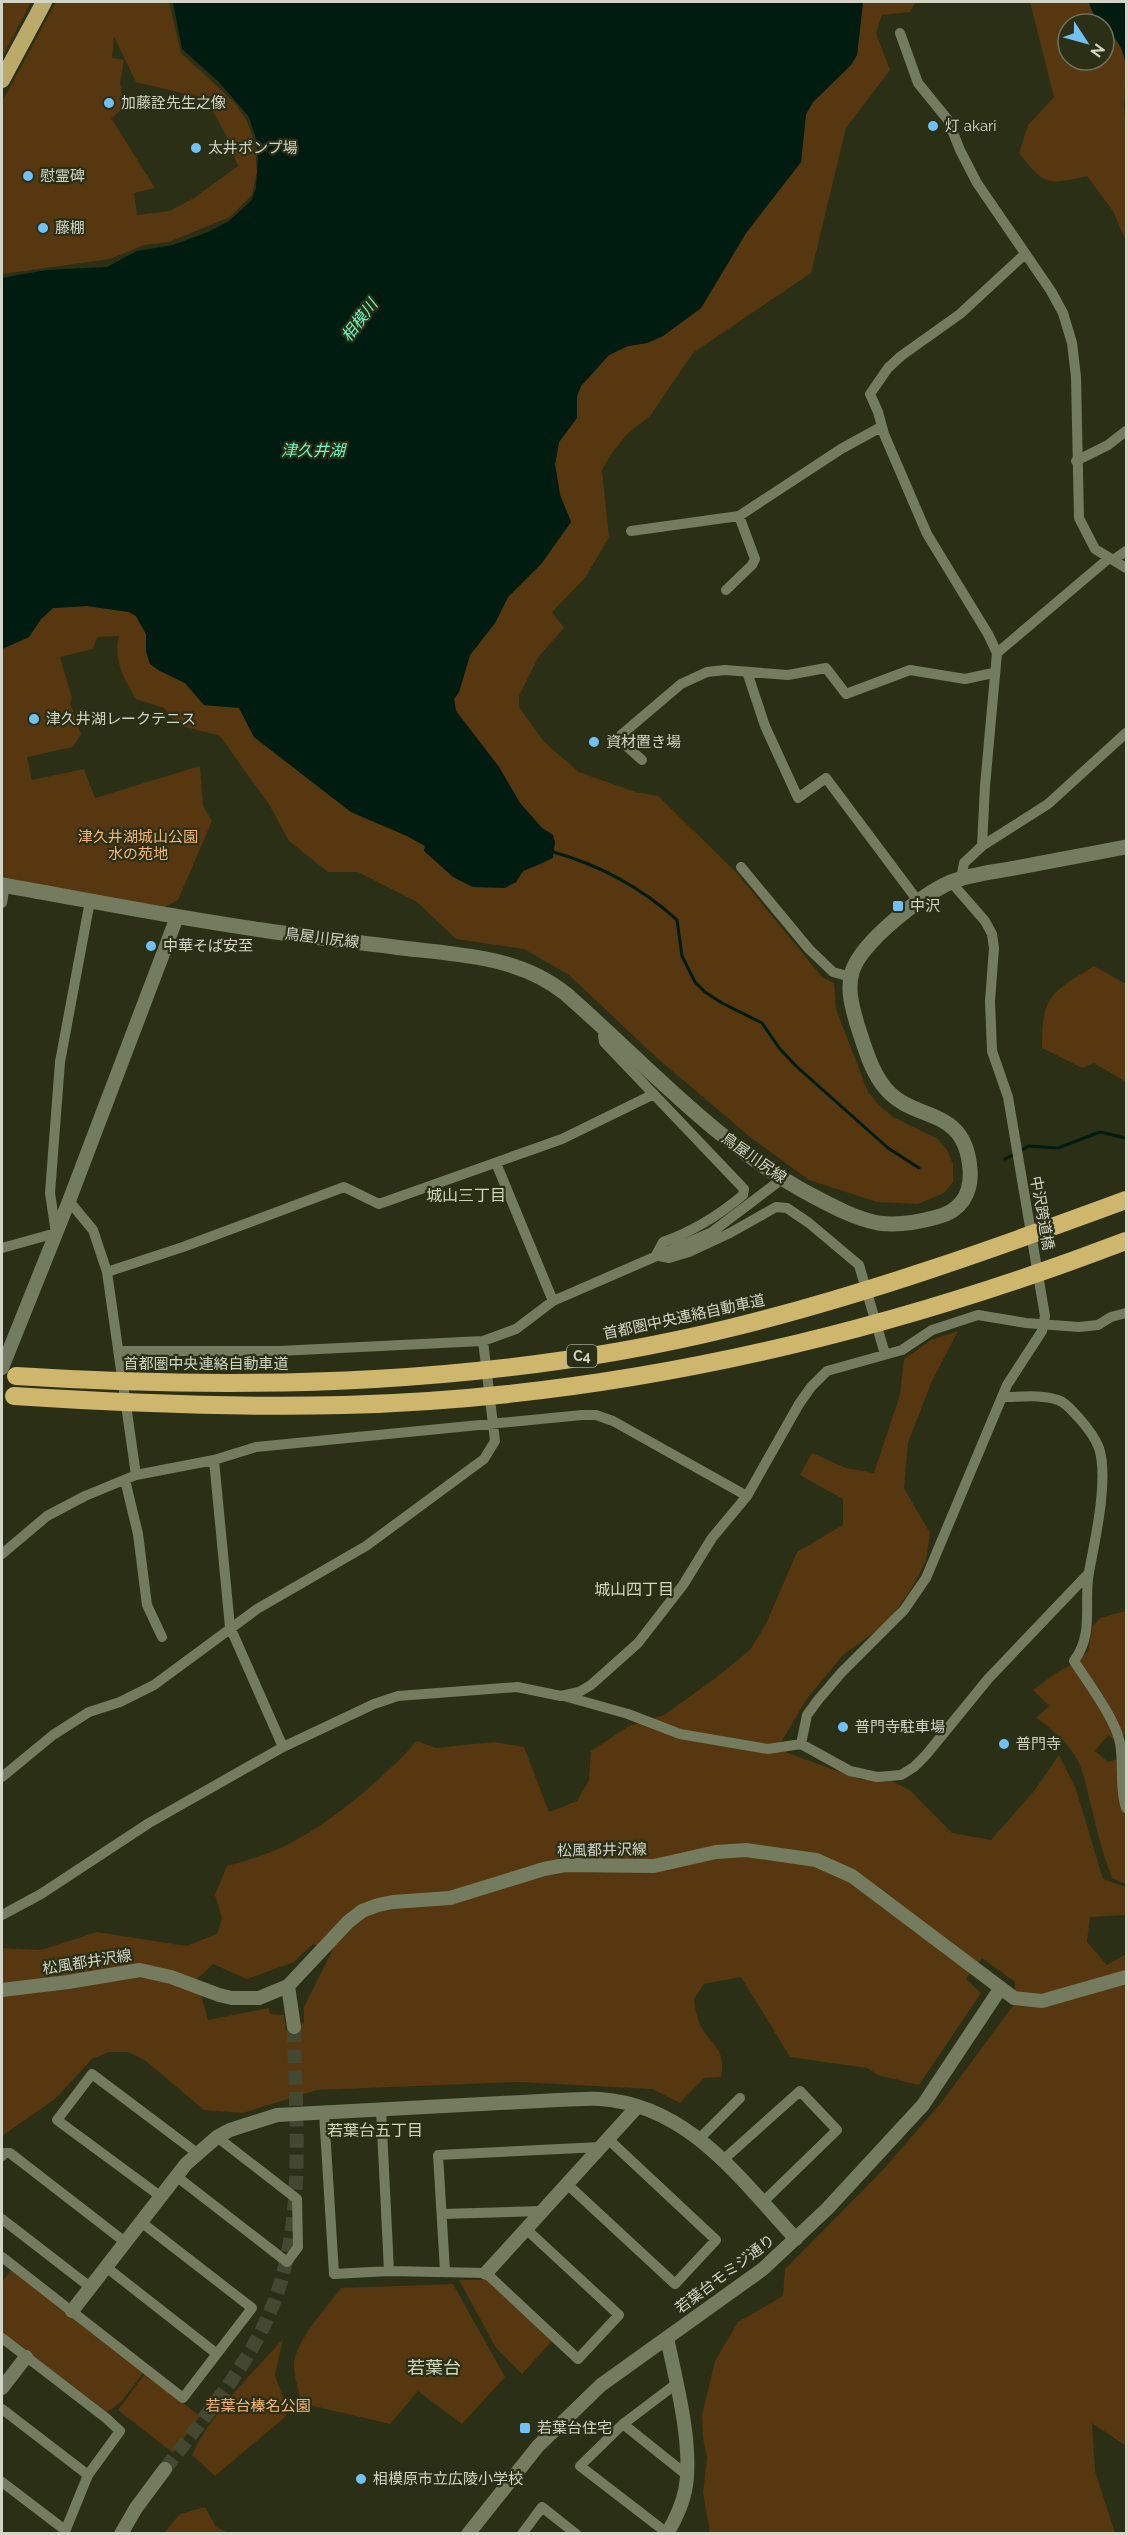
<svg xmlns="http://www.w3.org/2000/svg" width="1128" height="2535" font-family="Raleway,'Noto Sans JP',sans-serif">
<rect width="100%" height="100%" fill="#2b2f15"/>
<path fill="#56370f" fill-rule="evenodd" d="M2,2H31L2,58Z
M56,2H169L181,53L234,102L247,121L254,140L257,172L252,195L230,217L169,242L144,245L110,259L2,274V102ZM114,37L136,82L206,99L226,135L238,166L194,198L170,211L137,215L134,193L155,188L111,118L124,108L120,83L124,60L112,58Z
M863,2H916L910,12L882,15L876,33L890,70L846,128L811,273L693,353L650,416L628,433L611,454L602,470L609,537L585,578L552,612L564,628L539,656L519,696V707L544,742L579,772L635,792L658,796L736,872L822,977L834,983L836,1009L868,1092L880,1106L893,1117L938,1139L947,1150L953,1164V1182L944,1193L918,1204L877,1202L809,1180L750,1137L656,1057L569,975L524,949L456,939L417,902L358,872H328L289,841L270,806L220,736L178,725L164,708L136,699C124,679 113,660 119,636L97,637L93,649L60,657L72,698L70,703L81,734L73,747L27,757L32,780L84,769L95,798L200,766L203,806L212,821L178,900L161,909L2,881V649L29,637L41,619L53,608L87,606L129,612L136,616L146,634V651L150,664L160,671L185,683L204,705L239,708L254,737L351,812L407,836L425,846L424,851L428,854L516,882L523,871L544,863L553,835L542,828L520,803L499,767L456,711L454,699L459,692L470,655L495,623L508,597L541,564L571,522L560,495L555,464L559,442L577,417V396L581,386L609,355L628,346L647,343L663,336L701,308L746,233L801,162L806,114L813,102L851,65L857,55Z
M1030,2H1089L1096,18L1102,24H1068V60H1104V26L1113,33L1123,51L1126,67L1124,106L1126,130V241L1113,211L1087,176C1047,185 1045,186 1019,153L1028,125L1054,97Z
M1094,966L1126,984V1082L1094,1063L1082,1068L1042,1048C1042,994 1051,993 1094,966Z
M958,1331L931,1383L908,1443L904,1488L930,1533L926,1561L910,1591L886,1624L843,1655L806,1700L777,1749L862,1780L888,1779L911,1791L952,1833L991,1840L1034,1791L1059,1755L1076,1789L1103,1879L1126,1887V1915L1090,1917L1087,1942L1107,1965L1126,1954V2446L1092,2423L1095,2471L1115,2533H710L703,2493L707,2458L703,2438L702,2415L715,2361L738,2322L783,2296L785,2269L881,2172L941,2103L1015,2003V1982L982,1958L966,1979L981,1993L919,2085L878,2075L867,2068L790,2057L741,1977L704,1984L694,1999C695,2006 696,2015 699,2022C708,2045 727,2045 721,2077L704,2078L680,2103L652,2089L519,2082L317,2090L243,2113L204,2110L146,2061L128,2052H109L92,2059L55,2099L2,2136V1948L41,1950L97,1932L186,1946L217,1934L222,1918L215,1895L227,1866C241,1862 256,1858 271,1852C320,1833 381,1781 417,1741L436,1748L494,1742L524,1747L549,1812L577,1801L589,1780L591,1751L629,1726L664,1715L717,1677L750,1650L766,1624L797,1552L843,1525V1499L800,1475L812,1453L846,1468L874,1473L900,1395L904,1359L931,1340ZM313,1944L332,1951L304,2007V2023L286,2031L284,2015L270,2014L269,2008L208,2020L197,1979L213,1964L247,1979L294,1962Z
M1126,1611V1733L1114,1740L1108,1735L1095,1751L1108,1762L1117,1759L1124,1811L1126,1816V1884L1112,1878C1103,1855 1097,1831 1091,1806C1087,1791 1085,1776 1078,1761C1069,1743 1052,1729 1036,1718L1049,1706L1033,1690L1056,1673L1078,1661L1088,1651L1093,1626L1100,1618Z
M11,2270L143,2373L121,2402L107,2412L2,2332V2282Z
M459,2280H487L552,2341L522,2374L496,2348Z
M453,2284L505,2377L462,2424L418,2391L390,2424L301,2403C299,2391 294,2377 294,2365C294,2342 327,2307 341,2288Z
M283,2339L275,2375L287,2409L285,2417L215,2476L192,2455C213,2410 250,2376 283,2339Z
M145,2374L200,2416L173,2453L118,2410Z
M205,2507L216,2527L229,2533H164L180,2514Z"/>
<path fill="#001b10" d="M173,2H863L857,55L851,65L813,102L806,114L801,162L746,233L701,308L663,336L647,343L628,346L609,355L581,386L577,396V418L559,442L555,464L560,495L571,522L541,564L508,597L495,623L470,655L459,692L454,699L456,711L499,767L520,803L542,828L553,835L555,842L553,858L523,871L516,882L505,888L473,887L453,877L424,851L425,846L407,836L351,812L254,737L239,708L204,705L185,683L160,671L150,664L146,651V634L136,616L129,612L87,606L53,608L41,619L29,637L2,649V278L46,270L107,267L137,251L173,245L208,232L229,221L251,201L256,188L258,159L257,142L249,117L219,82L182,49Z
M1089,2H1126V67C1122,30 1095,29 1089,2Z"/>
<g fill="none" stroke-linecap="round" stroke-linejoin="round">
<path stroke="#001b10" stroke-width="3" d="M550,851C597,864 641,887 677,920L682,956L695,982L705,992L722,1003L762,1023L780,1049L796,1066L888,1148L919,1168
M1005,1159L1029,1146L1058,1148L1100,1132L1126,1138"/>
<path stroke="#444830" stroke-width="14" stroke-dasharray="14 7" stroke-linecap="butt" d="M165,2469C201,2421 242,2374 267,2319C308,2229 295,2123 294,2027"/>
<path stroke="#757b5f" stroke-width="10" d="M900,33L918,83L948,120L960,150L977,183L1051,291L1063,313L1072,343L1076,377L1079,518L1095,549L1126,568
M1076,461L1108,445L1126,431
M631,531L739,516L841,449L881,427
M1113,560L1126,551
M726,590L752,565L755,559L739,516
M997,653L1108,559
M747,672L765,726L798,798L826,778L918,901
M642,760L622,742L621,735L681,684L707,672L725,670L788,675L826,668L846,694L910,670L965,679L993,673
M982,846L985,786L997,653L988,634L927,534L884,434L878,412L870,394L888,368L901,356L960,314L1025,254
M741,867L809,949L833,972L851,977
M961,879L964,863L982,846L1048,804L1126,733
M2,903L5,885
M607,1030L603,1036L604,1042L744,1189L743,1195C718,1216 694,1231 663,1242L656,1255
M496,1163L553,1301
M69,1201L93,1230L107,1272L136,1475
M2,1248L56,1233L50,1193L60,1062L90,901
M659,1256L669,1258L689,1252L730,1233L776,1207L787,1208L809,1223L859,1265L885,1354
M107,1272L183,1247L344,1187L379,1204L562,1139L654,1094
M120,1351H279L483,1341L516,1329L553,1301L712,1232L782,1179
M1003,1397C1020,1397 1041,1394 1058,1400C1067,1403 1072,1411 1079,1418C1087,1427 1095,1437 1099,1448C1109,1479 1095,1540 1089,1572C1083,1603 1095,1632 1074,1661C1087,1681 1116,1720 1120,1743C1124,1765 1119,1787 1126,1808
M214,1460L230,1627L283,1747
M125,1480L138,1534L147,1605L162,1637
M2,1554L47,1516L85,1496L136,1475L214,1460L256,1447L582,1415H596L613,1421L747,1496
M564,1696L628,1714L680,1734L768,1749L801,1744L850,1771L877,1777L901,1775L914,1767L926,1755L988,1679L1089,1573
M801,1744L807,1715L818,1700L842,1672L904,1610L926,1578L1007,1385L1042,1331L1045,1316L1008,1097L992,1051L990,1001L994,948L992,934L985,921L951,882
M2,1777L53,1735L89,1712L120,1702L154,1685L257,1609L366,1546L484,1459L495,1441L483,1341
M2,1915L41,1894L149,1823L283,1747L374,1704L398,1696L517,1687L561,1696L579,1692L591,1685L638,1643L683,1585L712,1538L747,1496L799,1404L811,1387L827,1371L902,1350L932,1330L978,1315L1026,1323L1079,1327L1098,1325L1111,1317L1126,1313
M381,2109L389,2271
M324,2113L334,2274L389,2271L486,2273L578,2359L619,2315L526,2229
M700,2138L740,2098
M2,2156L4,2153H10L125,2242
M723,2160L800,2091L837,2130L762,2203
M176,2176L287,2262L298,2247L297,2199L217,2137
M567,2184L675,2284L716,2240L608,2139
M160,2196L57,2120L92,2074L197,2153
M442,2214L542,2211
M2,2219L90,2287
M2,2257L183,2398L252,2308L141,2222
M106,2267L217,2354
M445,2271L438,2155L601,2147
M2,2338L106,2418L120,2431L88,2475L64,2534
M2,2409L88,2475
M623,2424L688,2476
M2,2482L65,2530
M667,2533L580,2466L623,2424L676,2384
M522,2534L542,2507L576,2534"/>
<path stroke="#757b5f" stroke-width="14" d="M2,1368L69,1201L177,917
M288,1986L294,2027
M2,1990L68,1982L140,1970L171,1977L219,1995L232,1998H259L288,1986L348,1922L362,1911L378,1905L393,1902L450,1898L544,1869L565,1865L654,1866L716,1852L746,1850L816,1860L852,1876L1014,1998L1042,2001L1126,1977
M486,2273L637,2107
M72,2311L186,2164L217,2137L230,2130L277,2115L558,2100C572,2100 586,2098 600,2099C689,2105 740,2179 796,2239
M667,2338C676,2381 694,2448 685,2491C682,2506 675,2520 667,2534
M2,2388L26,2357
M121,2534L136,2508L165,2469
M468,2534L538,2446L601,2385L763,2269L827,2209L923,2105L1000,1989"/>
<path stroke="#757b5f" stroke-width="15" d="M2,885C88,900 175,918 262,930C309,937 356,942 402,948C461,955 519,956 566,994C646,1064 718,1146 813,1196C834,1207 854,1218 878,1223C897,1226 919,1222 937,1217C961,1211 972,1193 970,1169C965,1105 915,1123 886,1089C871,1072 864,1045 857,1024C852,1006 847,990 852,972C861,942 923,894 951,882C971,874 994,872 1015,868C1052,861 1089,854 1126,847"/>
<path stroke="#bcaa6a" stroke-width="16" d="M2,80L44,2"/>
<path stroke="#ceb66c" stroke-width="18" d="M16,1376C254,1391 497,1385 730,1328C865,1295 996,1248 1126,1200
M14,1396C124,1403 234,1408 344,1405C612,1398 877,1336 1126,1241"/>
</g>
<g fill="#71c1f5" stroke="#2b2f15" stroke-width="2">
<circle cx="109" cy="103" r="6"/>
<circle cx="933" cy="126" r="6"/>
<circle cx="196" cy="148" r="6"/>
<circle cx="28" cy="176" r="6"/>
<circle cx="43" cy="228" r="6"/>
<circle cx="34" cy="719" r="6"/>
<circle cx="594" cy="742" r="6"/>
<rect x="892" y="900" width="12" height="12" rx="3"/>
<circle cx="151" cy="946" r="6"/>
<circle cx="843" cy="1727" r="6"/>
<circle cx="1004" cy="1744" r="6"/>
<rect x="519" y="2422" width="12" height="12" rx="3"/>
<circle cx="361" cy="2479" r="6"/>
</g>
<g text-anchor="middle" stroke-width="4.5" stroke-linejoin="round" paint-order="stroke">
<rect fill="#2b2f15" stroke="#a0a391" stroke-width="1.5" x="567" y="1345" width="30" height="22" rx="4.5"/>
<g font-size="14" font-weight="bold" fill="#d2d5c6">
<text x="582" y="1361">C4</text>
</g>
<g font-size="15" fill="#d2d5c6" stroke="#2b2f15" text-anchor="start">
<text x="121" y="108">加藤詮先生之像</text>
<text x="945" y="131">灯 akari</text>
<text x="208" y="153">太井ポンプ場</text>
<text x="40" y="181">慰霊碑</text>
<text x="55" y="233">藤棚</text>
<text x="46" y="724">津久井湖レークテニス</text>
<text x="606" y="747">資材置き場</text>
<text x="910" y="911">中沢</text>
<text x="163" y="951">中華そば安至</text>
<text x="855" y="1732">普門寺駐車場</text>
<text x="1016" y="1749">普門寺</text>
<text x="537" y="2433">若葉台住宅</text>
<text x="373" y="2484">相模原市立広陵小学校</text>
</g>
<g font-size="15" fill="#f7b76f" stroke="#2b2f15">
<text x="138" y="842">津久井湖城山公園<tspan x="138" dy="17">水の苑地</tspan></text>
<text x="258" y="2411">若葉台榛名公園</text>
</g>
<g font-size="15" fill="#d2d5c6" stroke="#2b2f15">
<text transform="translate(322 938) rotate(7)" y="5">鳥屋川尻線</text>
<text transform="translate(754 1158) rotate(35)" y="5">鳥屋川尻線</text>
<text transform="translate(1042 1213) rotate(80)" y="5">中沢跨道橋</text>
<text transform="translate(684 1317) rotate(-12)" y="5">首都圏中央連絡自動車道</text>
<text x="206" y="1369">首都圏中央連絡自動車道</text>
<text transform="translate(602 1850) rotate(-1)" y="5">松風都井沢線</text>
<text transform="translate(87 1962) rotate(-9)" y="5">松風都井沢線</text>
<text transform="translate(725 2274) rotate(-37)" y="5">若葉台モミジ通り</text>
</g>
<g font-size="16" font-style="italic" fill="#6bf9c4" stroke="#2b2f15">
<text transform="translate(359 320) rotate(-53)" y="6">相模川</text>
<text x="313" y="456">津久井湖</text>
</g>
<g font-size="16" fill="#d1d8b9" stroke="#2b2f15">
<text x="466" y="1201">城山三丁目</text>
<text x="634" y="1595">城山四丁目</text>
<text x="375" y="2136">若葉台五丁目</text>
</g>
<g font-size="18" fill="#d1d8b9" stroke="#2b2f15">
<text x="434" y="2374">若葉台</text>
</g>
</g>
<rect width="1128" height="2535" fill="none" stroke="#d2d5c6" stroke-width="6"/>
<g transform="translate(1086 42) rotate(126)"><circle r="28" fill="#2b2f15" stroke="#6e715c" stroke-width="1.5"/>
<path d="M0-4.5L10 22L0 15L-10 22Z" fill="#71c1f5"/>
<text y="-9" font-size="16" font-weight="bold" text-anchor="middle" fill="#d2d5c6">N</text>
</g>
</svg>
